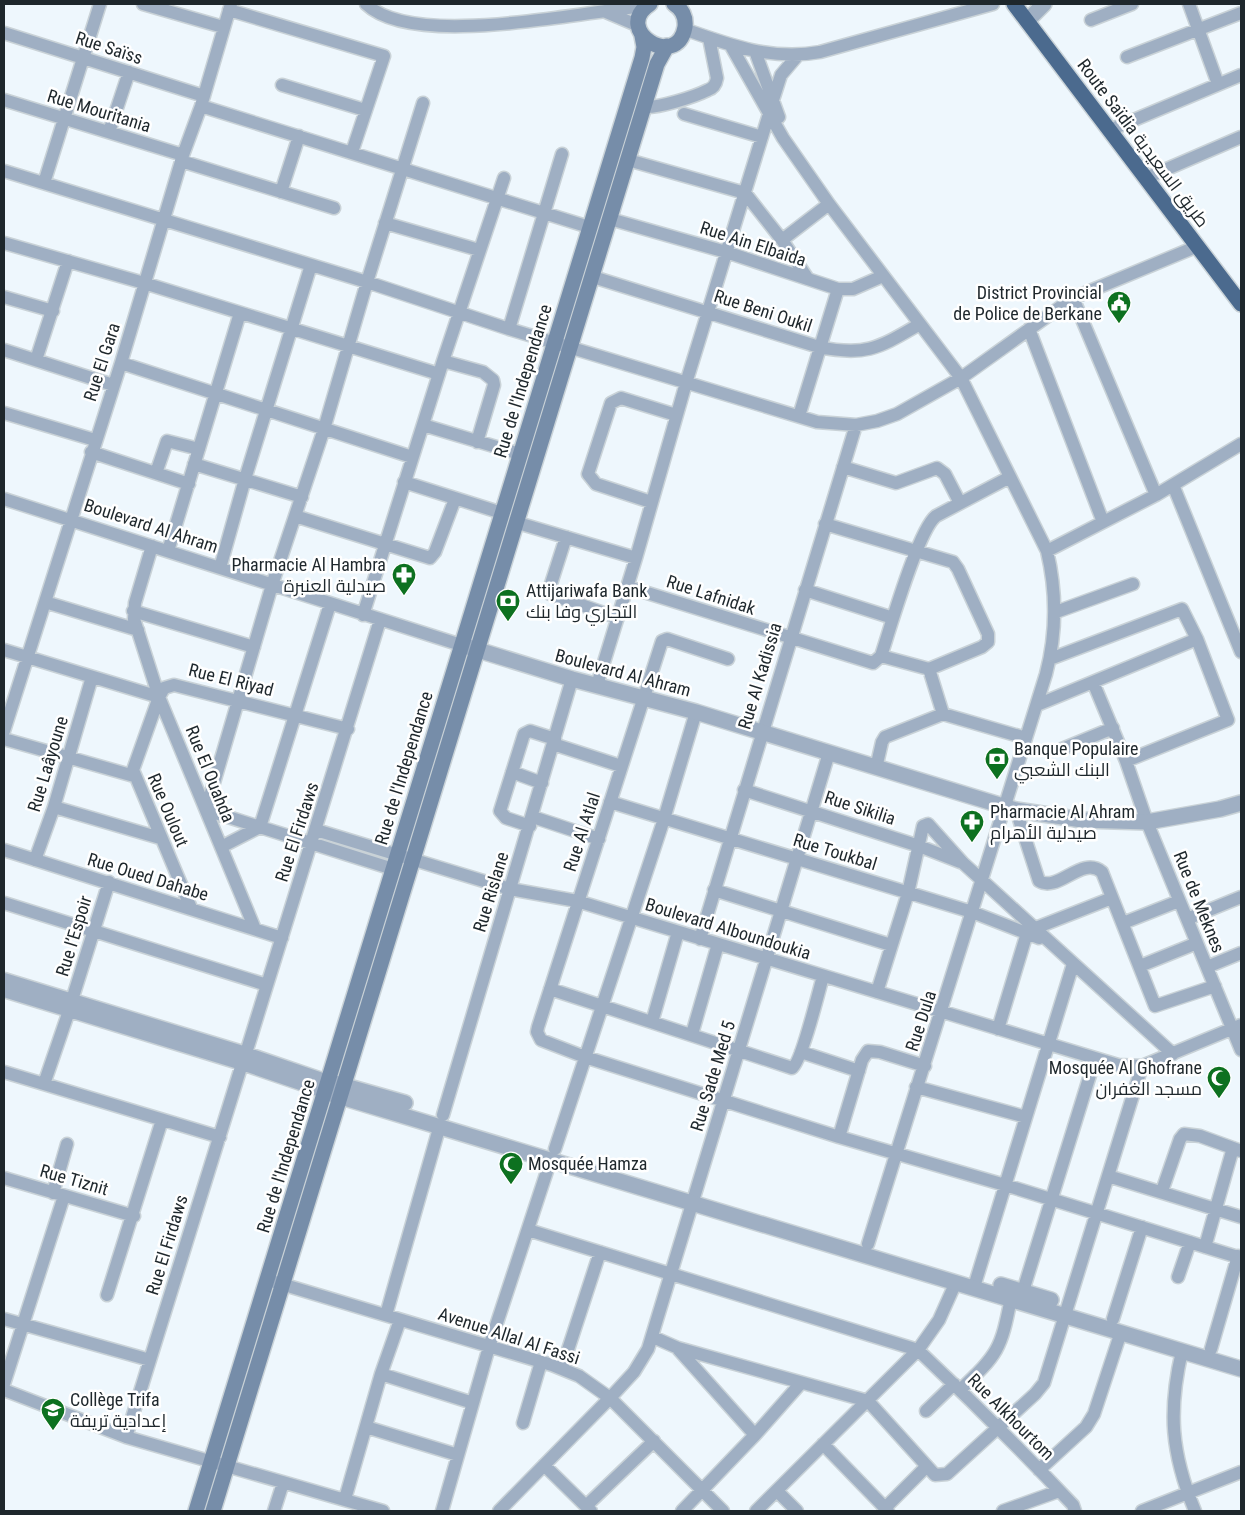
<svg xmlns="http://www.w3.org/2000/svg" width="1245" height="1515" font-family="'Roboto Condensed',Cairo,sans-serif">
<rect width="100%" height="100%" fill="#eef7fd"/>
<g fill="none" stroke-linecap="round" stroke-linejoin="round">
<defs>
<path id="minor" d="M143,4L223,27
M366,4C414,50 581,11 647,6
M1189,4L1218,84
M229,10L384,56L352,152
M606,12L639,26
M1091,20L1132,4
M684,29C729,45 772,61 820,52L993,4
M4,33L204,96
M731,46L783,138L829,204L961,378L1047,551C1057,593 1057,632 1046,674L868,1244
M755,51L779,117
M1127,57L1241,13
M282,85L365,110
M4,100L183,155
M773,100L781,75L798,55
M201,106L589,227
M644,107C659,108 694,97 708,90C714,88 716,84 717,78L709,38
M684,114L762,137
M1110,130L1241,75
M109,132L129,72
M628,160L745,193L782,240L808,279
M181,161L334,208
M4,171L367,282L509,329L817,422L856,425L877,421L897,414L961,378L1073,298L1198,246
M1146,178L1241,137
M44,183L100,4
M281,192L299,136
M610,219L726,252L838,289H853L883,276
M385,223L479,250
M782,240L829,204
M4,243L144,283L439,374
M593,277L819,347C867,357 880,347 920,324
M4,297L53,311
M1073,298L1156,495
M509,329L562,154
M1029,329L1103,522
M4,350L113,385
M36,360L68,261
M443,361L483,372L493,380L494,385L477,442
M121,363L412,457
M4,413L95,440
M799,416L838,289
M423,425L520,454
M91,452L189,484
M194,464L302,497
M843,467L896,483L937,468L945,474L960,503
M156,473L167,441L199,449
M404,482L502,513
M1173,485L1241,652
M4,499L461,645
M651,502L596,484L588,474L611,403L621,398L676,415
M295,516L430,558L435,552L455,499
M518,523L636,558
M825,524L953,562L958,569L988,634V642L982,647L929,669L881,656
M566,537L549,590L550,594L618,618
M152,546L135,603L134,619L159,697L255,929
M168,551L240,313
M1047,551L1156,495L1241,444
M220,568L245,479L311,265
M628,587L873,663L881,656C890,629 918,530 936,516L1010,477
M805,590L893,618
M45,602L138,630
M133,611L254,647
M1056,612L1133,584
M363,615L443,361L504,178
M4,650L159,697L164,688L174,685L348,729
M728,659L667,639L662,641L538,1027L537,1032L541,1040L585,1057L839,1137L1005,1185L1241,1258
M1050,659L1182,609L1197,639L1228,720L1126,761
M929,669L943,714
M1093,682L1126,761L1147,822L1241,1050
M597,685L636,558L686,383L769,114
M159,697L133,770L191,908
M1037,705L1197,639
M4,731L121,363L183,155L201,106L231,4
M4,739L134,776
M553,744L621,766
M1062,749L1113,728
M876,768L882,742L885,737L943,714L1026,738
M512,772L542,783
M744,790L919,846L960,862
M610,802L972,912L1039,938
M54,807L160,838
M1016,810L1039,881C1058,893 1082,855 1102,872L1155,1006L1215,986
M533,817L599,839
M530,826L506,818L500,811L524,734L530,731L555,739
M316,830L510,889L577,901L1118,1065L1142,1066L1241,1025
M221,847L260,827L330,604
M4,850L282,938
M35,860L54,807L92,677
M393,869L206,810L272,585L324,429L367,282L423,103
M714,890L891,945
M4,903L267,985
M1187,919L1241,897
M1123,923L1179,901
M1033,929L1112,898
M700,939L856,425
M1140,966L1197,943
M1207,967L1241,953
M4,979L246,1053L328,1081
M550,989L792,1068C801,1063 819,991 823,976
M4,991L242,1064L324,1092
M877,992L908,893L923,826L928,824L963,863L1173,1054
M72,1000L109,882
M652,1022L678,932
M998,1029L1027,933
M692,1034L718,944
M801,1052L859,1071
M246,1053L380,620
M4,1072L220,1137
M44,1084L69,1011
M916,1087L1026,1117
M443,1115L572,679
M839,1137L862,1060L868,1051L880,1052L925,1066
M555,1149L664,819L696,712
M1108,1176L1241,1217
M4,1178L134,1216
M1162,1191L1180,1139L1184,1134L1200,1136L1241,1151
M53,1193L67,1144
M528,1230L918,1350C971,1400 1023,1452 1073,1505L1075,1511
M1205,1247L1233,1148
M1178,1277L1190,1242
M268,1280L552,1365L579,1376L610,1398L723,1511
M974,1287L1073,964
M1023,1291L1095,1059
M107,1295L162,1120
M386,1315L440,1125
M4,1319L150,1360
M1113,1319L1142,1227
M653,1337L678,1348L868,1401L935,1475L947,1474L1035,1394L1044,1383L1142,1066
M678,1349L755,1435
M1211,1349L1238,1256
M1182,1351C1168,1411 1171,1453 1195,1511
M562,1368L600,1252
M381,1374L473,1403
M4,1384L64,1196
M4,1390L126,1437L383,1511
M960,1390C998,1354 1001,1350 1011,1298
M926,1411L954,1384
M523,1423L541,1362
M366,1427L458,1455
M126,1437L242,1064
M823,1444L888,1511
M544,1465L591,1511
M1039,1470L1086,1427L1094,1414L1121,1332
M777,1491L797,1511
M345,1499L381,1374L400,1320
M586,1506L654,1441
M885,1508L927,1466
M274,1511L283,1483
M442,1511L489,1347L551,1159
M499,1511L610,1398L634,1372L648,1349L829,753
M682,1511L755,1435L801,1383
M756,1511L918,1350L939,1320L956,1282
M1003,1511L1059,1491
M1142,1511L1241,1472"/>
<path id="tertiary" d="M1027,21L1044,4
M465,646L572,679L696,712L1016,810L1082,820L1147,822L1220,809L1241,803
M331,1082L405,1103
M328,1093L1241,1369
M1001,1285L1051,1300"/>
<path id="secondary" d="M650,4C611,29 677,72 685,27C686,17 682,9 674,4
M196,1511L642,58L644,47L642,36
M213,1511L657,64L667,46"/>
<path id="trunk" d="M1014,4L1241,304"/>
</defs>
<use href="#minor" stroke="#c9d2d7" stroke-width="15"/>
<use href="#tertiary" stroke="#c9d2d7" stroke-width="18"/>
<use href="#secondary" stroke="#c9d2d7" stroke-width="18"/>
<use href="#trunk" stroke="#c9d2d7" stroke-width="18"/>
<use href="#minor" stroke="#9fafc3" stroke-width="12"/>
<use href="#tertiary" stroke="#9fafc3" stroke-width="15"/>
<use href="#secondary" stroke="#768da9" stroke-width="15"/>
<use href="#trunk" stroke="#4b6a8e" stroke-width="15"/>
</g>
<defs>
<symbol id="civic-pin" viewBox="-11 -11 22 30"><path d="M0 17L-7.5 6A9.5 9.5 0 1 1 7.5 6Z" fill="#0d7120" stroke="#fff"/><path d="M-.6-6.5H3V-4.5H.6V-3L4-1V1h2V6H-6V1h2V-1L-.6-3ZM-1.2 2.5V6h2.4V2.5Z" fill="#fff"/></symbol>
<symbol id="pharmacy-pin" viewBox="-11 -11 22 30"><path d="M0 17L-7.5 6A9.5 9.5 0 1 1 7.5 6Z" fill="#0d7120" stroke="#fff"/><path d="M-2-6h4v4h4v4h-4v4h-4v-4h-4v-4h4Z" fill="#fff"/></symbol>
<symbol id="bank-pin" viewBox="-11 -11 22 30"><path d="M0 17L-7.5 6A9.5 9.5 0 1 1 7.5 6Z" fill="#0d7120" stroke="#fff"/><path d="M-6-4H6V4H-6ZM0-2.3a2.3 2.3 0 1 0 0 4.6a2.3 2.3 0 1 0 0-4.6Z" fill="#fff"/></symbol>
<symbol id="mosque-pin" viewBox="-11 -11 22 30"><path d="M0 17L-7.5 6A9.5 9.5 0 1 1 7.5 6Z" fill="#0d7120" stroke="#fff"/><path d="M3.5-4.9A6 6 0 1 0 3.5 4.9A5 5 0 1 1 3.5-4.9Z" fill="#fff"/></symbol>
<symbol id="school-pin" viewBox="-11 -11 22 30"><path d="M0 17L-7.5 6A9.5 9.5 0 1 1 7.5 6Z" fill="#0d7120" stroke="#fff"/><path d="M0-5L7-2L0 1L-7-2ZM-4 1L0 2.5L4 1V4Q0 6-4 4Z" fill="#fff"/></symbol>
</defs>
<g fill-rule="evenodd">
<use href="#civic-pin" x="1105" y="289" width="28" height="38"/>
<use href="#pharmacy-pin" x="390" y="561" width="28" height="38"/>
<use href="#bank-pin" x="494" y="587" width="28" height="38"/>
<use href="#bank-pin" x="983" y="745" width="28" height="38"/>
<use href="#pharmacy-pin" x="958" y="808" width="28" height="38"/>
<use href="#mosque-pin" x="1205" y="1064" width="28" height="38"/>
<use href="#mosque-pin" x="497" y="1150" width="28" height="38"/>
<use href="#school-pin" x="39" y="1396" width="28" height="38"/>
</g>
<g text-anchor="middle" stroke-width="5" stroke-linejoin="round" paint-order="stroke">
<g font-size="18" fill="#1e272c" stroke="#fff">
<text transform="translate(109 48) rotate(18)" y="6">Rue Saïss</text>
<text transform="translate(99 111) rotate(17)" y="6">Rue Mouritania</text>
<text transform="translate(1143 143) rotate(53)" y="6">Route Saïdia طريق السعيدية</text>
<text transform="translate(753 244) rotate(18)" y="6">Rue Ain Elbaida</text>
<text transform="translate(763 311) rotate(18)" y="6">Rue Beni Oukil</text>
<text transform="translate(102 362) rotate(-72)" y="6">Rue El Gara</text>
<text transform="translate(523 381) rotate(-73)" y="6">Rue de l'Independance</text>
<text transform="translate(151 526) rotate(18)" y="6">Boulevard Al Ahram</text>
<text transform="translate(711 595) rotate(18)" y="6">Rue Lafnidak</text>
<text transform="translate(623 673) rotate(15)" y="6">Boulevard Al Ahram</text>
<text transform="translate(760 676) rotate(-73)" y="6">Rue Al Kadissia</text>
<text transform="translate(231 680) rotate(14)" y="6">Rue El Riyad</text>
<text transform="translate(48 764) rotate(-73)" y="6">Rue Laâyoune</text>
<text transform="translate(404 768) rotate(-73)" y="6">Rue de l'Independance</text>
<text transform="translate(210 774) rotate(68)" y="6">Rue El Ouahda</text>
<text transform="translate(860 808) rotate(18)" y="6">Rue Sikilia</text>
<text transform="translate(168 810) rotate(67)" y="6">Rue Oulout</text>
<text transform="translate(297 832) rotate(-72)" y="6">Rue El Firdaws</text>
<text transform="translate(582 832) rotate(-72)" y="6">Rue Al Atlal</text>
<text transform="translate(835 852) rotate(17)" y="6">Rue Toukbal</text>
<text transform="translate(148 877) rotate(17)" y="6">Rue Oued Dahabe</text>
<text transform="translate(491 892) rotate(-73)" y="6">Rue Rislane</text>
<text transform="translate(1199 902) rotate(68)" y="6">Rue de Meknes</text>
<text transform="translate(728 929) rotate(17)" y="6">Boulevard Alboundoukia</text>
<text transform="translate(74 936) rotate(-73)" y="6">Rue l’Espoir</text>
<text transform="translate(921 1021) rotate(-72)" y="6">Rue Dula</text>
<text transform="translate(713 1076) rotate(-73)" y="6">Rue Sade Med 5</text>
<text transform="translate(286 1156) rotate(-73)" y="6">Rue de l'Independance</text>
<text transform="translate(74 1180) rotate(16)" y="6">Rue Tiznit</text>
<text transform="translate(167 1245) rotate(-73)" y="6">Rue El Firdaws</text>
<text transform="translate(509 1336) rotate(18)" y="6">Avenue Allal Al Fassi</text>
<text transform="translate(1011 1417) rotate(45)" y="6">Rue Alkhourtom</text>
</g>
<g font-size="18" fill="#1e272c" stroke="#fff" text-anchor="start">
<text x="1102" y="299" text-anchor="end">District Provincial<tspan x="1102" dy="21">de Police de Berkane</tspan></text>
<text x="386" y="571" text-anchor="end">Pharmacie Al Hambra<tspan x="386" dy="21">صيدلية العنبرة</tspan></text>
<text x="526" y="597">Attijariwafa Bank<tspan x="526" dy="21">التجاري وفا بنك</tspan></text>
<text x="1014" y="755">Banque Populaire<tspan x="1014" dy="21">البنك الشعبي</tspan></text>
<text x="990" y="818">Pharmacie Al Ahram<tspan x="990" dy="21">صيدلية الأهرام</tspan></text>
<text x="1202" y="1074" text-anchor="end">Mosquée Al Ghofrane<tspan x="1202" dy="21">مسجد الغفران</tspan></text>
<text x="528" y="1170">Mosquée Hamza</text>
<text x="70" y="1406">Collège Trifa<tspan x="70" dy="21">إعدادية تريفة</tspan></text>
</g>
</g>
<rect width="1245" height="1515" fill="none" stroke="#1e272c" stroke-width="10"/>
</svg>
